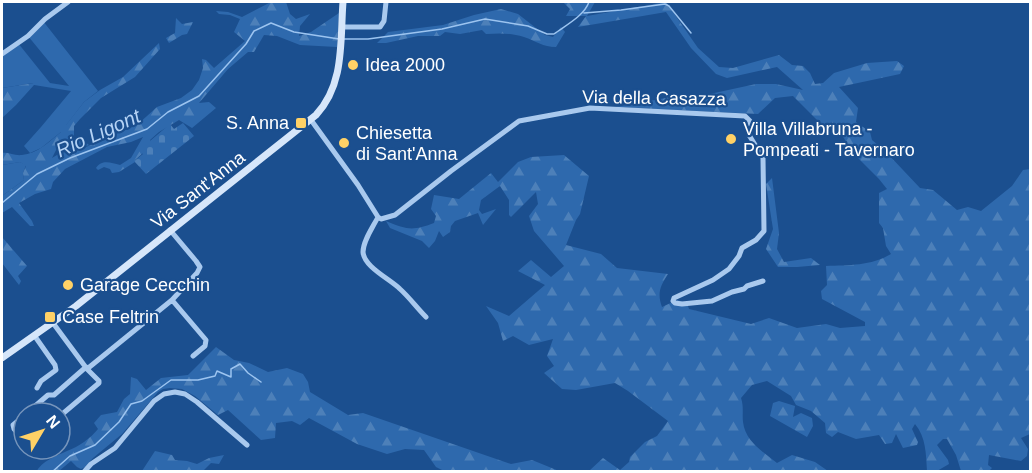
<svg xmlns="http://www.w3.org/2000/svg" width="1032" height="473" font-family="Helvetica,sans-serif">
<defs>
<pattern id="forest-firs" width="22" height="20" patternUnits="userSpaceOnUse" patternTransform="scale(1.5)"><rect width="22" height="20" fill="#2e69ad"/><path d="M5 1l3.5 6h-7zM16 11l3.5 6h-7z" fill="#4d80b9"/></pattern>
<pattern id="cemetery-stones" width="16" height="16" patternUnits="userSpaceOnUse" patternTransform="scale(1.5)"><rect width="16" height="16" fill="#2e69ad"/><path d="M2 7V4a2 2 0 0 1 4 0v3zM10 15v-3a2 2 0 0 1 4 0v3z" fill="#4d80b9"/></pattern>
</defs>
<rect width="100%" height="100%" fill="#1b4f8f"/>
<path fill="#2e69ad" d="M43,21L98,91L84,102L61,132L41,148L30,153L24,146L41,127L71,91L34,85L33,83L2,88V54L18,43L50,83L69,86L28,36Z
M78,136L89,145L72,153L62,152Z
M20,162L26,165L23,173L24,180L2,196V165Z"/>
<path fill="url(#forest-firs)" d="M271,2H286L290,14L296,19L310,14L300,26L299,36L311,32L339,13L337,47L300,45L277,36L264,35L254,52H248L228,69L199,103L209,102L216,108L192,128L179,120L159,132L150,140L152,144L142,152L143,153L135,160V162L119,172L112,173L110,169L104,167L98,170L96,168C102,159 111,163 120,165L131,158L143,137L131,142L107,147L65,169L53,182L51,189L35,194L19,203L32,221L34,226H30L12,207L2,213V196L24,180L23,173L26,166L20,162L2,165V153C9,152 14,156 22,155C37,154 50,141 61,132L59,123L66,125L84,102L100,90L123,77L159,43L160,49L135,77L101,98L80,119L74,126V135L65,147L56,150L52,158L62,152L72,153L137,125L157,107L181,98L192,90L199,80L203,68L202,59L206,60L214,68L245,41L234,32L240,19L230,15L219,14L216,11L228,12L242,17Z
M563,2H595L587,16L666,2L698,48L719,67L733,68L779,55L792,65L803,66L810,73L815,84L823,83L834,73L867,63L897,61L904,66L900,74L839,87L858,108L856,122L870,132L872,140L886,152L920,188L933,190L957,210L968,207L981,211L1012,186L1023,170L1030,169V434L1021,438L1028,449L1027,456L1021,461L989,455L988,465L992,468L989,471H961L956,455L947,439H943L937,445L948,460L949,464L937,471H927C926,454 926,437 915,424L912,429L918,442L917,445L903,448L896,434L892,443L885,444L879,435L856,439L838,432L832,437L826,433L825,423L811,411L796,405L791,396L767,381L752,385L741,398C744,407 742,414 743,422C745,441 763,452 777,463L792,455L815,462L828,471H589L603,458L620,470L629,462L630,457L645,442L657,436L668,421L628,391L615,383L576,390L562,389L544,373L554,366L547,356L553,339L529,345L513,336L503,341L498,323L486,306L509,316L545,285L518,271L531,260L551,277L564,266L534,231L529,216L538,204L536,192L511,217L509,215V200L500,186L481,200L479,210L482,214L496,209L483,225L478,213L455,221L451,226L450,232L443,237L439,231L435,241L429,248L422,241L390,228L386,221C407,230 413,231 434,223L436,216L431,209L434,195L459,199L491,173L498,182L518,162L531,157L564,155L589,176L580,214L576,220L566,245L601,254L617,268L668,274C660,286 657,294 662,307L677,300L687,303L689,309L751,324L769,318L797,328L826,324L840,328L865,326V322L822,299L821,291L827,285L826,266C849,265 871,266 891,254L886,246L883,228L879,223V193L887,189L879,179L850,150L844,138L832,126L821,124L793,96L775,98L758,114L616,107L677,96L705,95L756,84H776L803,90L777,67L727,78L716,74L691,48L666,12L578,27L586,16H566L570,9Z
M501,9L518,14L545,35L553,37L561,27L565,32L556,47C543,47 536,41 524,37C511,33 500,33 486,34L482,30L460,34L445,32L440,36H418L386,43H377L388,32L443,25L474,15Z
M176,18L182,24L193,22L187,34L182,35L169,43L166,38L175,33Z
M34,83V85L16,105L2,118V88Z
M772,178L779,233L777,249L784,262L811,258L820,265L797,267H778L766,249L773,229L766,184Z
M2,237L27,266L18,276L21,281L19,285L2,263Z
M216,347L234,360L249,363L268,372L287,368L303,374L308,382L310,392L348,415L363,413L511,464L532,460L559,471H444L436,467L424,450L405,449L387,454L357,444L309,418L300,425L292,421L276,423L275,438L261,440L228,410L218,415L195,396L182,389L170,388L163,389L158,392L122,434L93,458L85,467L81,469L77,467L71,461L59,471L36,472C42,461 56,456 67,451C78,447 91,438 98,429L94,423L101,415L117,412L124,399L130,394L131,377L137,379L146,390L161,378L188,375Z
M779,401L795,406L793,417L801,413L812,418L813,426L807,437L770,416L773,403Z
M155,451L172,455L175,460L187,461L197,464L209,458L224,455L219,464L211,463L203,471H178L172,470L171,471H142Z"/>
<path fill="url(#cemetery-stones)" d="M183,123L194,136L146,174L134,161L143,154L141,152L151,144L150,141L170,124L174,129Z"/>
<g fill="none" stroke-linecap="round" stroke-linejoin="round">
<path stroke="#9cc4f0" stroke-width="1.5" d="M584,13L621,10L665,4L669,6L691,33
M344,39H368L442,29L485,19L528,26L547,34H554C566,25 584,16 589,2
M2,203L37,174L70,158L147,129L168,112L199,96L246,44L254,31L271,23L294,32L339,39
M52,472L70,456L95,445L119,422L131,404L142,401L171,380H198L215,376L217,371L231,377V369L240,364L248,373L261,382"/>
<path stroke="#a9c9ee" stroke-width="5" d="M342,27H380L384,21L386,2
M2,54L28,36L45,19L68,2
M311,120L358,185L378,217L381,219L395,215L451,171L519,121L590,108L745,116L750,121L749,135L763,158L764,231L756,240L742,248L739,256L729,269L713,280L674,298L673,301L675,303L682,304L712,301L732,292L744,289L747,286L763,281
M378,217C373,227 363,241 363,252C364,267 390,279 400,289C409,297 417,308 426,317
M172,300L206,340L205,346L193,356
M53,323L87,369L172,300L197,273L200,267L196,261L170,230
M34,335L55,365L56,370L41,381L37,388
M27,413L48,395H54L86,367
M24,416L13,425L14,429L19,435H24
M60,416L99,383V381L87,369
M84,472L91,464L115,448L154,401L164,394L175,392L185,394L197,402L247,445"/>
<path stroke="#d6e6fa" stroke-width="7" d="M2,358L76,306L316,115C345,84 340,41 343,2"/>
</g>
<g fill="#ffd166" stroke="#1b4f8f" stroke-width="2">
<circle cx="353" cy="65" r="6"/>
<rect x="295" y="117" width="12" height="12" rx="3"/>
<circle cx="731" cy="139" r="6"/>
<circle cx="344" cy="143" r="6"/>
<circle cx="68" cy="285" r="6"/>
<rect x="44" y="311" width="12" height="12" rx="3"/>
</g>
<g text-anchor="middle" stroke-width="4.5" stroke-linejoin="round" paint-order="stroke">
<g font-size="18" fill="#fff" stroke="#1b4f8f" text-anchor="start">
<text x="365" y="71">Idea 2000</text>
<text x="289" y="129" text-anchor="end">S. Anna</text>
<text x="743" y="135">Villa Villabruna -<tspan x="743" dy="21">Pompeati - Tavernaro</tspan></text>
<text x="356" y="139">Chiesetta<tspan x="356" dy="21">di Sant'Anna</tspan></text>
<text x="80" y="291">Garage Cecchin</text>
<text x="62" y="323">Case Feltrin</text>
</g>
<g font-size="18" fill="#fff" stroke="#1b4f8f">
<text transform="translate(654 98) rotate(1)" y="6">Via della Casazza</text>
<text transform="translate(198 190) rotate(-38)" y="6">Via Sant'Anna</text>
</g>
<g font-size="20" font-style="italic" fill="#b5d3f5" stroke="#1b4f8f">
<text transform="translate(98 133) rotate(-24)" y="7">Rio Ligont</text>
</g>
</g>
<rect width="1032" height="473" fill="none" stroke="#ffffff" stroke-width="6"/>
<g transform="translate(42 431) rotate(51)"><circle r="28" fill="#1b4f8f" stroke="#7695bc" stroke-width="1.5"/>
<path d="M0-4.5L10 22L0 15L-10 22Z" fill="#ffd166"/>
<text y="-9" font-size="16" font-weight="bold" text-anchor="middle" fill="#ffffff">N</text>
</g>
</svg>
